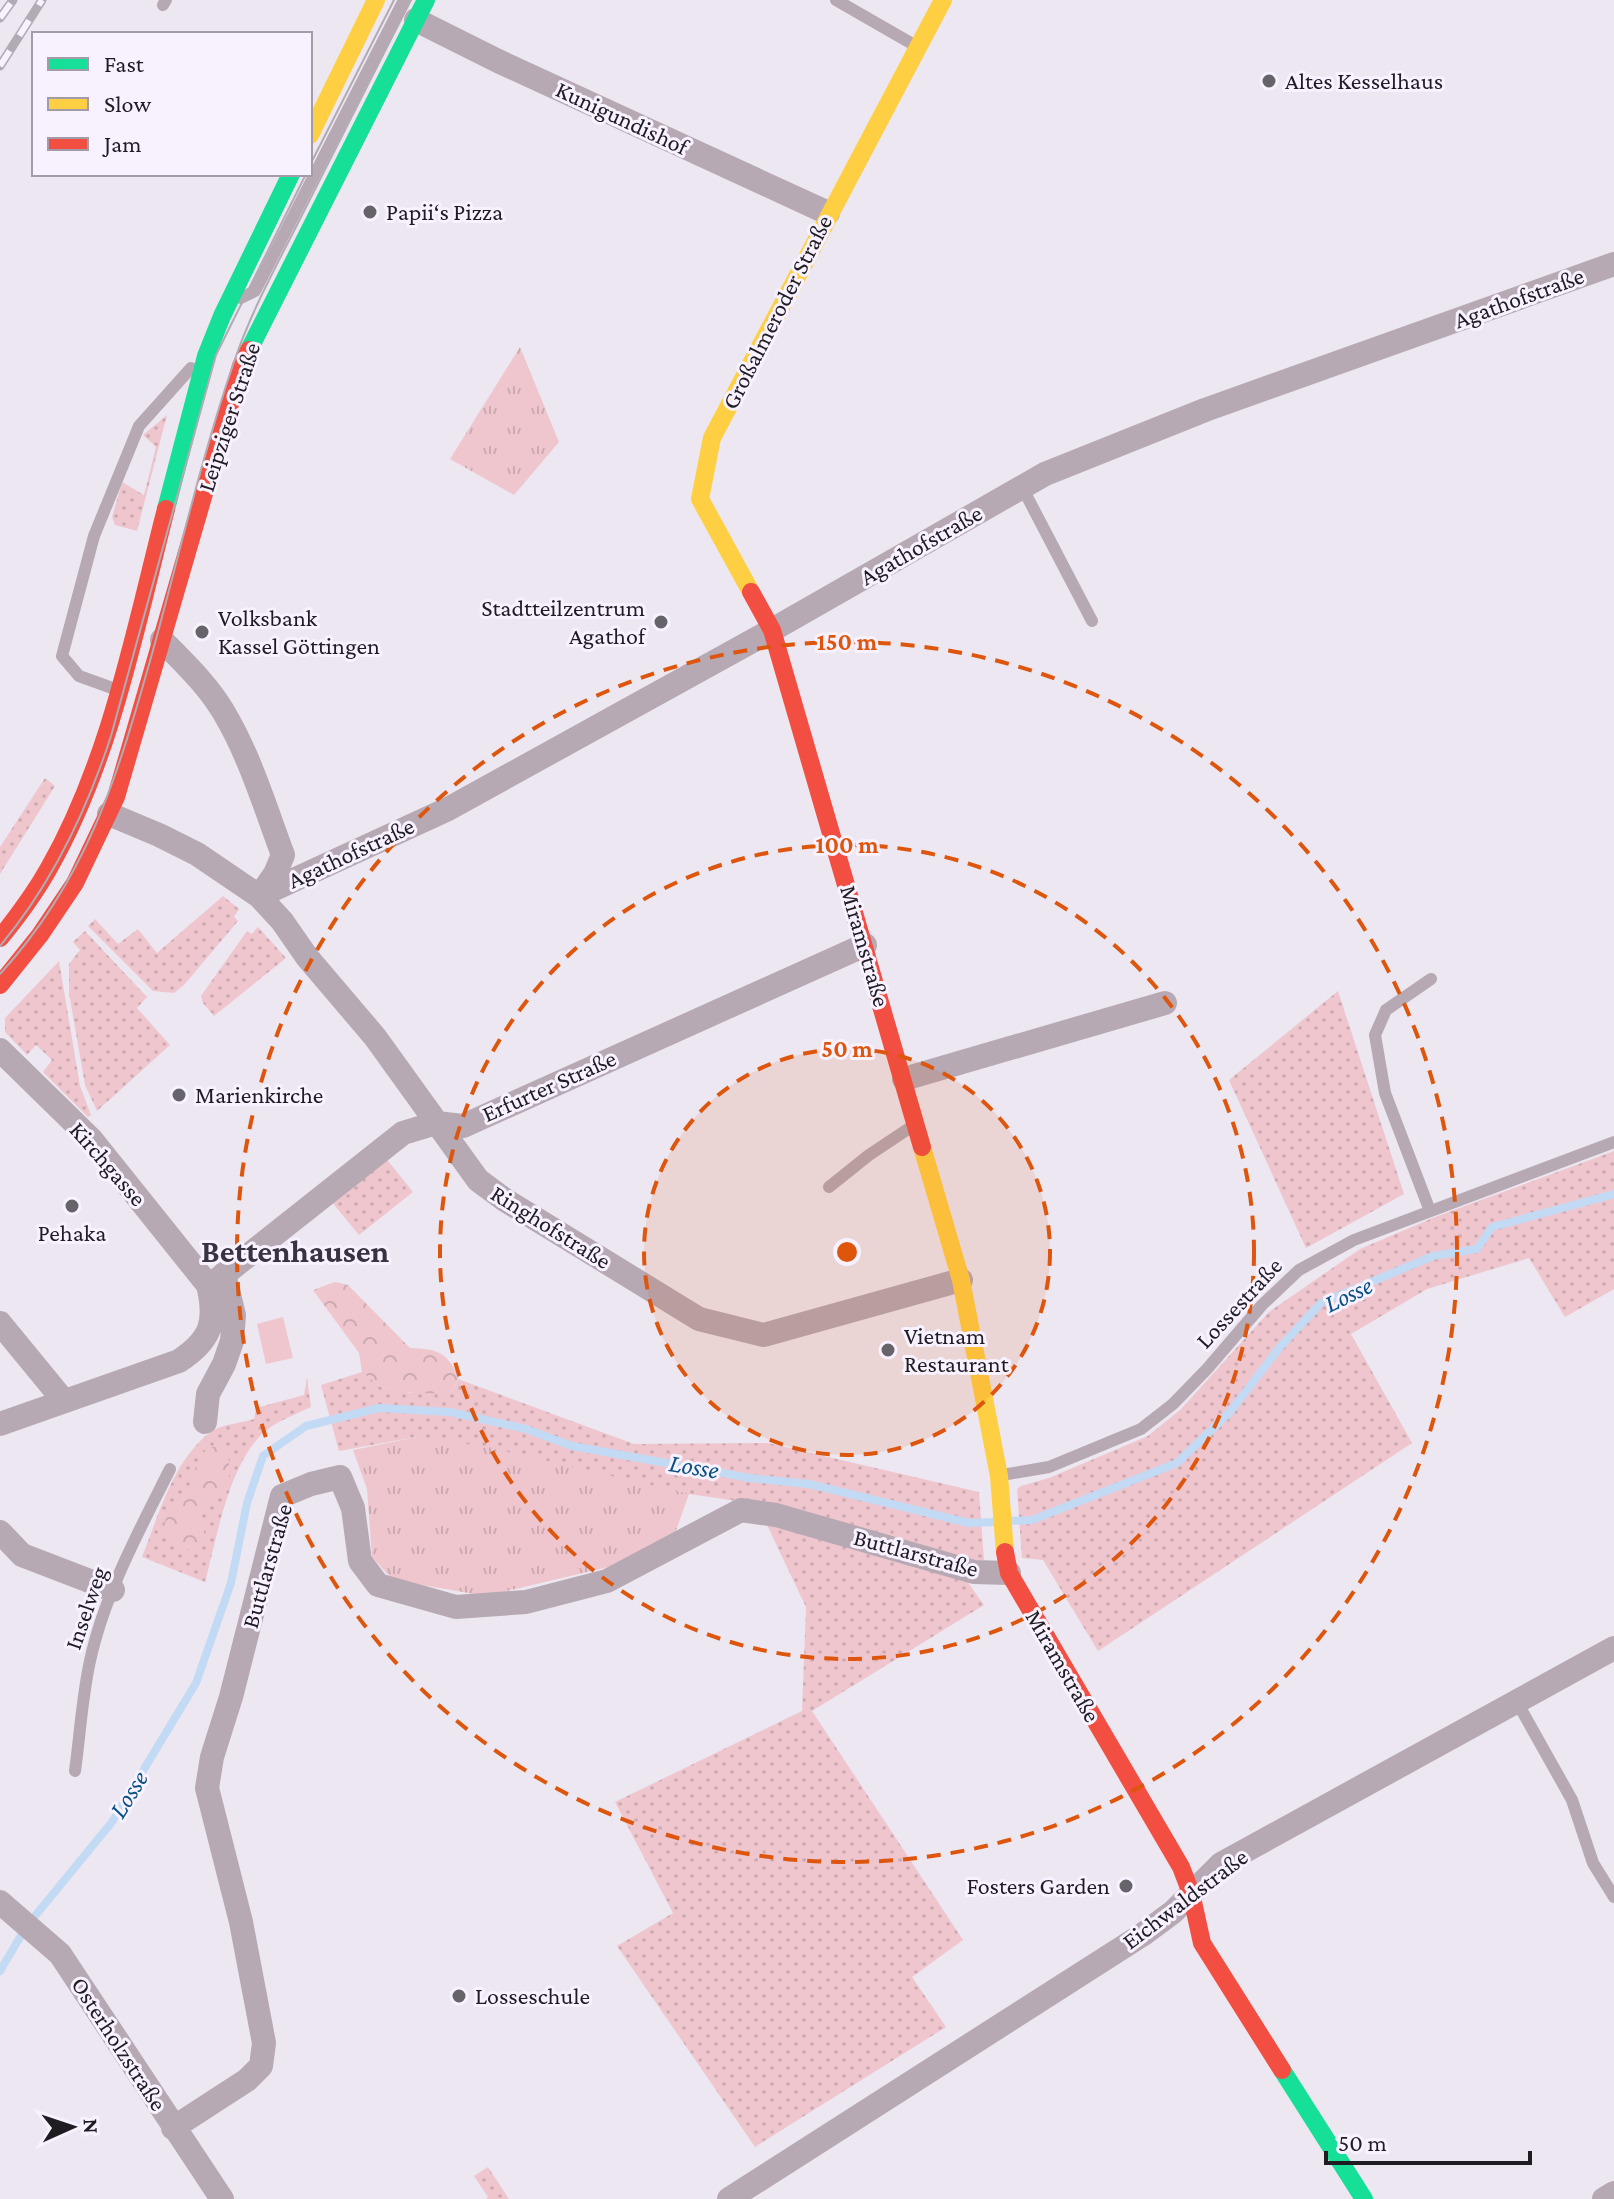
<svg xmlns="http://www.w3.org/2000/svg" width="1614" height="2199" font-family="'Crimson Pro',serif">
<defs>
<pattern id="grass-dots" width="8" height="8" patternUnits="userSpaceOnUse" patternTransform="scale(2)"><rect width="8" height="8" fill="#efc6ce"/><path d="M2 2h.1M6 6h.1" fill="none" stroke="#ccaab1" stroke-width="1.8" stroke-linecap="round"/></pattern>
<pattern id="forest-crowns" width="20" height="18" patternUnits="userSpaceOnUse" patternTransform="scale(2)"><rect width="20" height="18" fill="#efc6ce"/><path d="M2 6a3 3 0 1 1 6 0M12 15a3 3 0 1 1 6 0" fill="none" stroke="#ccaab1"/></pattern>
<pattern id="park-tufts" width="24" height="20" patternUnits="userSpaceOnUse" patternTransform="scale(2)"><rect width="24" height="20" fill="#efc6ce"/><path d="M3 7l-1-3M5 7V3M7 7l1-3M15 17l-1-3M17 17v-4M19 17l1-3" fill="none" stroke="#ccaab1"/></pattern>
</defs>
<rect width="100%" height="100%" fill="#ece7f0"/>
<path fill="url(#grass-dots)" d="M167,415L137,531L115,525L112,517L122,482L144,495L156,447L143,435Z
M45,778L55,786L0,874V847Z
M223,896L239,909L234,917L238,921L184,985L174,993L153,991L88,926L95,919L118,944L138,929L157,953Z
M258,927L286,958L214,1016L203,1003L201,996L247,931L252,934Z
M85,931L147,997L137,1008L170,1045L97,1111L85,1085L69,993V964L80,950L73,942Z
M59,961L80,1086L91,1115L88,1117L43,1072L52,1060L36,1045L27,1055L5,1032V1018Z
M1338,991L1404,1194L1306,1248L1229,1080Z
M1614,1151V1289L1565,1317L1529,1258L1427,1289L1351,1334L1412,1443L1098,1651L1043,1560L1022,1558L1017,1489L1021,1486L1049,1478L1148,1436L1181,1409L1269,1312L1360,1249L1435,1217Z
M385,1157L413,1192L359,1235L331,1201Z
M362,1372L381,1387L411,1393L453,1391L458,1379L634,1444L768,1443L979,1492L984,1560L972,1561L737,1501L689,1494L416,1437L339,1451L321,1385Z
M307,1378L311,1407C294,1415 274,1422 261,1435C228,1469 217,1537 205,1582L142,1557C159,1515 173,1459 212,1431C223,1424 242,1423 254,1419L256,1408L304,1395Z
M767,1525L964,1577L984,1605L812,1711L963,1940L912,1977L946,2027L755,2147L617,1946L673,1913L615,1802L802,1711L806,1607Z
M488,2167L509,2199H486L488,2197L474,2176Z"/>
<path fill="url(#forest-crowns)" d="M335,1282L348,1285L410,1348C439,1349 445,1352 459,1376L453,1391C429,1395 405,1394 382,1387C376,1385 368,1376 362,1372L359,1353L313,1290Z
M210,1447H219L228,1454C231,1478 231,1487 208,1499L202,1516L205,1539L198,1550C190,1549 178,1550 172,1545C159,1535 165,1512 175,1502C178,1499 182,1498 186,1495L201,1452Z"/>
<path fill="url(#park-tufts)" d="M520,347L559,442L514,495L450,459Z
M417,1437L487,1447L689,1494L674,1536L617,1565L486,1596L393,1580L372,1557L367,1489L353,1450Z"/>
<path fill="#efc6ce" d="M283,1317L293,1358L266,1364L257,1324Z"/>
<g fill="none" stroke-linecap="round" stroke-linejoin="round">
<path stroke="#c2daf4" stroke-width="8" d="M1009,1521L1032,1520L1177,1463L1230,1412L1280,1347L1321,1303L1433,1256L1477,1249L1492,1227L1614,1194
M0,1971L26,1927L112,1822L196,1683L231,1583L247,1503L263,1456L306,1426L379,1408L450,1412L526,1429L572,1446L750,1478L809,1484L969,1523L996,1522"/>
<path stroke="#b6a9b3" stroke-width="12" d="M836,0L916,46
M163,5L166,0
M241,298L255,291L404,0
M1022,487L1092,621
M115,689L79,676L62,656L94,536L139,426L191,368
M829,1187L869,1155L914,1125
M1430,1211L1385,1093L1375,1035L1386,1010L1431,979
M1002,1475L1049,1467L1141,1429L1173,1404L1207,1369L1262,1305L1299,1270L1354,1240L1614,1142
M1517,1702L1572,1800L1593,1863L1614,1897
M75,1771C80,1735 82,1697 90,1661C104,1595 140,1529 170,1469"/>
<path stroke="#b6a9b3" stroke-width="24" d="M416,20L498,61L828,213
M162,640C184,663 207,684 223,711C250,756 265,807 283,855L275,874L261,894
M109,814L159,835L197,854L259,896L282,921L307,957L375,1037L478,1180L505,1200L699,1319L764,1335L961,1280
M259,896L448,809L772,630L1045,474L1205,410L1614,264
M0,1050L91,1139L208,1285C217,1322 211,1340 179,1361L0,1424
M904,1079L1165,1003
M217,1280L403,1133L436,1123L463,1126L865,945
M0,1323L64,1401
M205,1422L208,1394L224,1364L232,1341L234,1315L224,1274
M0,1532L22,1555L113,1590
M0,1902L60,1954L222,2199
M173,2128L247,2080L261,2066L264,2043L241,1922L207,1788L212,1757L231,1697L282,1496L311,1484L340,1477L353,1508L360,1561L378,1585L456,1607L526,1602L607,1581L741,1510L776,1515L974,1572L1009,1573
M729,2199L1142,1935L1173,1912L1221,1864L1614,1648
M1604,2199L1614,2193"/>
<path stroke="#16e098" stroke-width="18" d="M249,350L426,0
M166,509L206,356L222,316L291,174
M1282,2070L1364,2199"/>
<path stroke="#ffcf43" stroke-width="18" d="M310,135L376,0
M751,592L700,499L712,438L943,0
M922,1147L961,1280L999,1476L1005,1552"/>
<path stroke="#f24e42" stroke-width="18" d="M751,592L772,630L922,1147
M0,938C18,916 35,893 49,868C111,759 135,629 166,509
M0,985L40,935L75,883L116,797L241,366L249,350
M1005,1552L1009,1573L1181,1867L1191,1893L1202,1943L1282,2070"/>
<path stroke="#b2abb3" stroke-width="2" d="M310,165L394,0
M0,946C52,884 86,813 111,736L216,355L306,174
M0,974C86,880 116,781 150,661C178,561 201,457 235,359C253,307 280,259 304,211C340,140 375,70 411,0"/>
<defs>
<path id="rail" d="M0,18L13,0
M0,66L42,0"/>
</defs>
<use href="#rail" stroke="#b2abb3" stroke-width="9"/>
<use href="#rail" stroke="#f8f1ff" stroke-width="6" stroke-dasharray="18" stroke-linecap="butt"/>
</g>
<circle cx="847" cy="1252" r="203" fill="#de560d" fill-opacity=".12"/>
<g fill="none" stroke="#de560d" stroke-width="4" stroke-dasharray="14 10">
<circle cx="847" cy="1252" r="203"/>
<circle cx="847" cy="1252" r="407"/>
<circle cx="847" cy="1252" r="610"/>
</g>
<g fill="#67636a" stroke="#f8f1ff" stroke-width="3">
<circle cx="1269" cy="81" r="8"/>
<circle cx="370" cy="212" r="8"/>
<circle cx="661" cy="622" r="8"/>
<circle cx="202" cy="632" r="8"/>
<circle cx="179" cy="1095" r="8"/>
<circle cx="72" cy="1206" r="8"/>
<circle cx="888" cy="1350" r="8"/>
<circle cx="1126" cy="1886" r="8"/>
<circle cx="459" cy="1996" r="8"/>
</g>
<g text-anchor="middle" stroke-width="6" stroke-linejoin="round" paint-order="stroke">
<g font-size="24" fill="#1f1c22" stroke="#f8f1ff" text-anchor="start">
<text x="1285" y="89">Altes Kesselhaus</text>
<text x="386" y="220">Papii‘s Pizza</text>
<text x="645" y="616" text-anchor="end">Stadtteilzentrum<tspan x="645" dy="28">Agathof</tspan></text>
<text x="218" y="626">Volksbank<tspan x="218" dy="28">Kassel Göttingen</tspan></text>
<text x="195" y="1103">Marienkirche</text>
<text x="72" y="1241" text-anchor="middle">Pehaka</text>
<text x="904" y="1344">Vietnam<tspan x="904" dy="28">Restaurant</tspan></text>
<text x="1110" y="1894" text-anchor="end">Fosters Garden</text>
<text x="475" y="2004">Losseschule</text>
</g>
<g font-size="24" fill="#1f1c22" stroke="#f8f1ff">
<text transform="translate(622 118) rotate(25)" y="8">Kunigundishof</text>
<text transform="translate(1519 298) rotate(-20)" y="8">Agathofstraße</text>
<text transform="translate(777 312) rotate(-63)" y="8">Großalmeroder Straße</text>
<text transform="translate(229 417) rotate(-72)" y="8">Leipziger Straße</text>
<text transform="translate(921 545) rotate(-30)" y="8">Agathofstraße</text>
<text transform="translate(351 853) rotate(-25)" y="8">Agathofstraße</text>
<text transform="translate(865 946) rotate(74)" y="8">Miramstraße</text>
<text transform="translate(549 1086) rotate(-24)" y="8">Erfurter Straße</text>
<text transform="translate(108 1164) rotate(49)" y="8">Kirchgasse</text>
<text transform="translate(551 1227) rotate(32)" y="8">Ringhofstraße</text>
<text transform="translate(1239 1303) rotate(-47)" y="8">Lossestraße</text>
<text transform="translate(916 1553) rotate(15)" y="8">Buttlarstraße</text>
<text transform="translate(267 1566) rotate(-74)" y="8">Buttlarstraße</text>
<text transform="translate(86 1608) rotate(-71)" y="8">Inselweg</text>
<text transform="translate(1063 1666) rotate(60)" y="8">Miramstraße</text>
<text transform="translate(1185 1899) rotate(-37)" y="8">Eichwaldstraße</text>
<text transform="translate(119 2044) rotate(57)" y="8">Osterholzstraße</text>
</g>
<g font-size="26" font-style="italic" fill="#085184" stroke="#f8f1ff">
<text transform="translate(1348 1294) rotate(-26)" y="9">Losse</text>
<text transform="translate(694 1466) rotate(9)" y="9">Losse</text>
<text transform="translate(128 1794) rotate(-58)" y="9">Losse</text>
</g>
<g font-size="32" font-weight="bold" fill="#393240" stroke="#f8f1ff">
<text x="295" y="1262">Bettenhausen</text>
</g>
</g>
<circle cx="847" cy="1252" r="12" fill="#de560d" stroke="#f8f1ff" stroke-width="4"/>
<g font-size="24" text-anchor="middle" font-weight="bold" fill="#de560d" stroke="#f8f1ff" stroke-width="6" stroke-linejoin="round" paint-order="stroke">
<text x="847" y="650">150 m</text>
<text x="847" y="853">100 m</text>
<text x="847" y="1057">50 m</text>
</g>
<rect x="32" y="32" width="280" height="144" fill="#f8f1ff" stroke="#a19ca7" stroke-width="2"/>
<rect x="48" y="58" width="40" height="12" fill="#16e098" stroke="#a19ca7" stroke-width="2"/>
<text x="104" y="72" font-size="24" fill="#1f1c22">Fast</text>
<rect x="48" y="98" width="40" height="12" fill="#ffcf43" stroke="#a19ca7" stroke-width="2"/>
<text x="104" y="112" font-size="24" fill="#1f1c22">Slow</text>
<rect x="48" y="138" width="40" height="12" fill="#f24e42" stroke="#a19ca7" stroke-width="2"/>
<text x="104" y="152" font-size="24" fill="#1f1c22">Jam</text>
<g transform="translate(72 2127) rotate(87)" stroke="#f8f1ff" stroke-width="6" paint-order="stroke">
<path d="M0-6L14 30L0 20L-14 30Z" fill="#1f1c22"/>
<text y="-12" font-size="22" font-weight="bold" text-anchor="middle" fill="#1f1c22">N</text>
</g>
<path d="M1326 2151v12h204v-12" fill="none" stroke="#1f1c22" stroke-width="4"/>
<text x="1338" y="2151" font-size="24" fill="#1f1c22" stroke="#f8f1ff" stroke-width="6" paint-order="stroke">50 m</text>
</svg>
